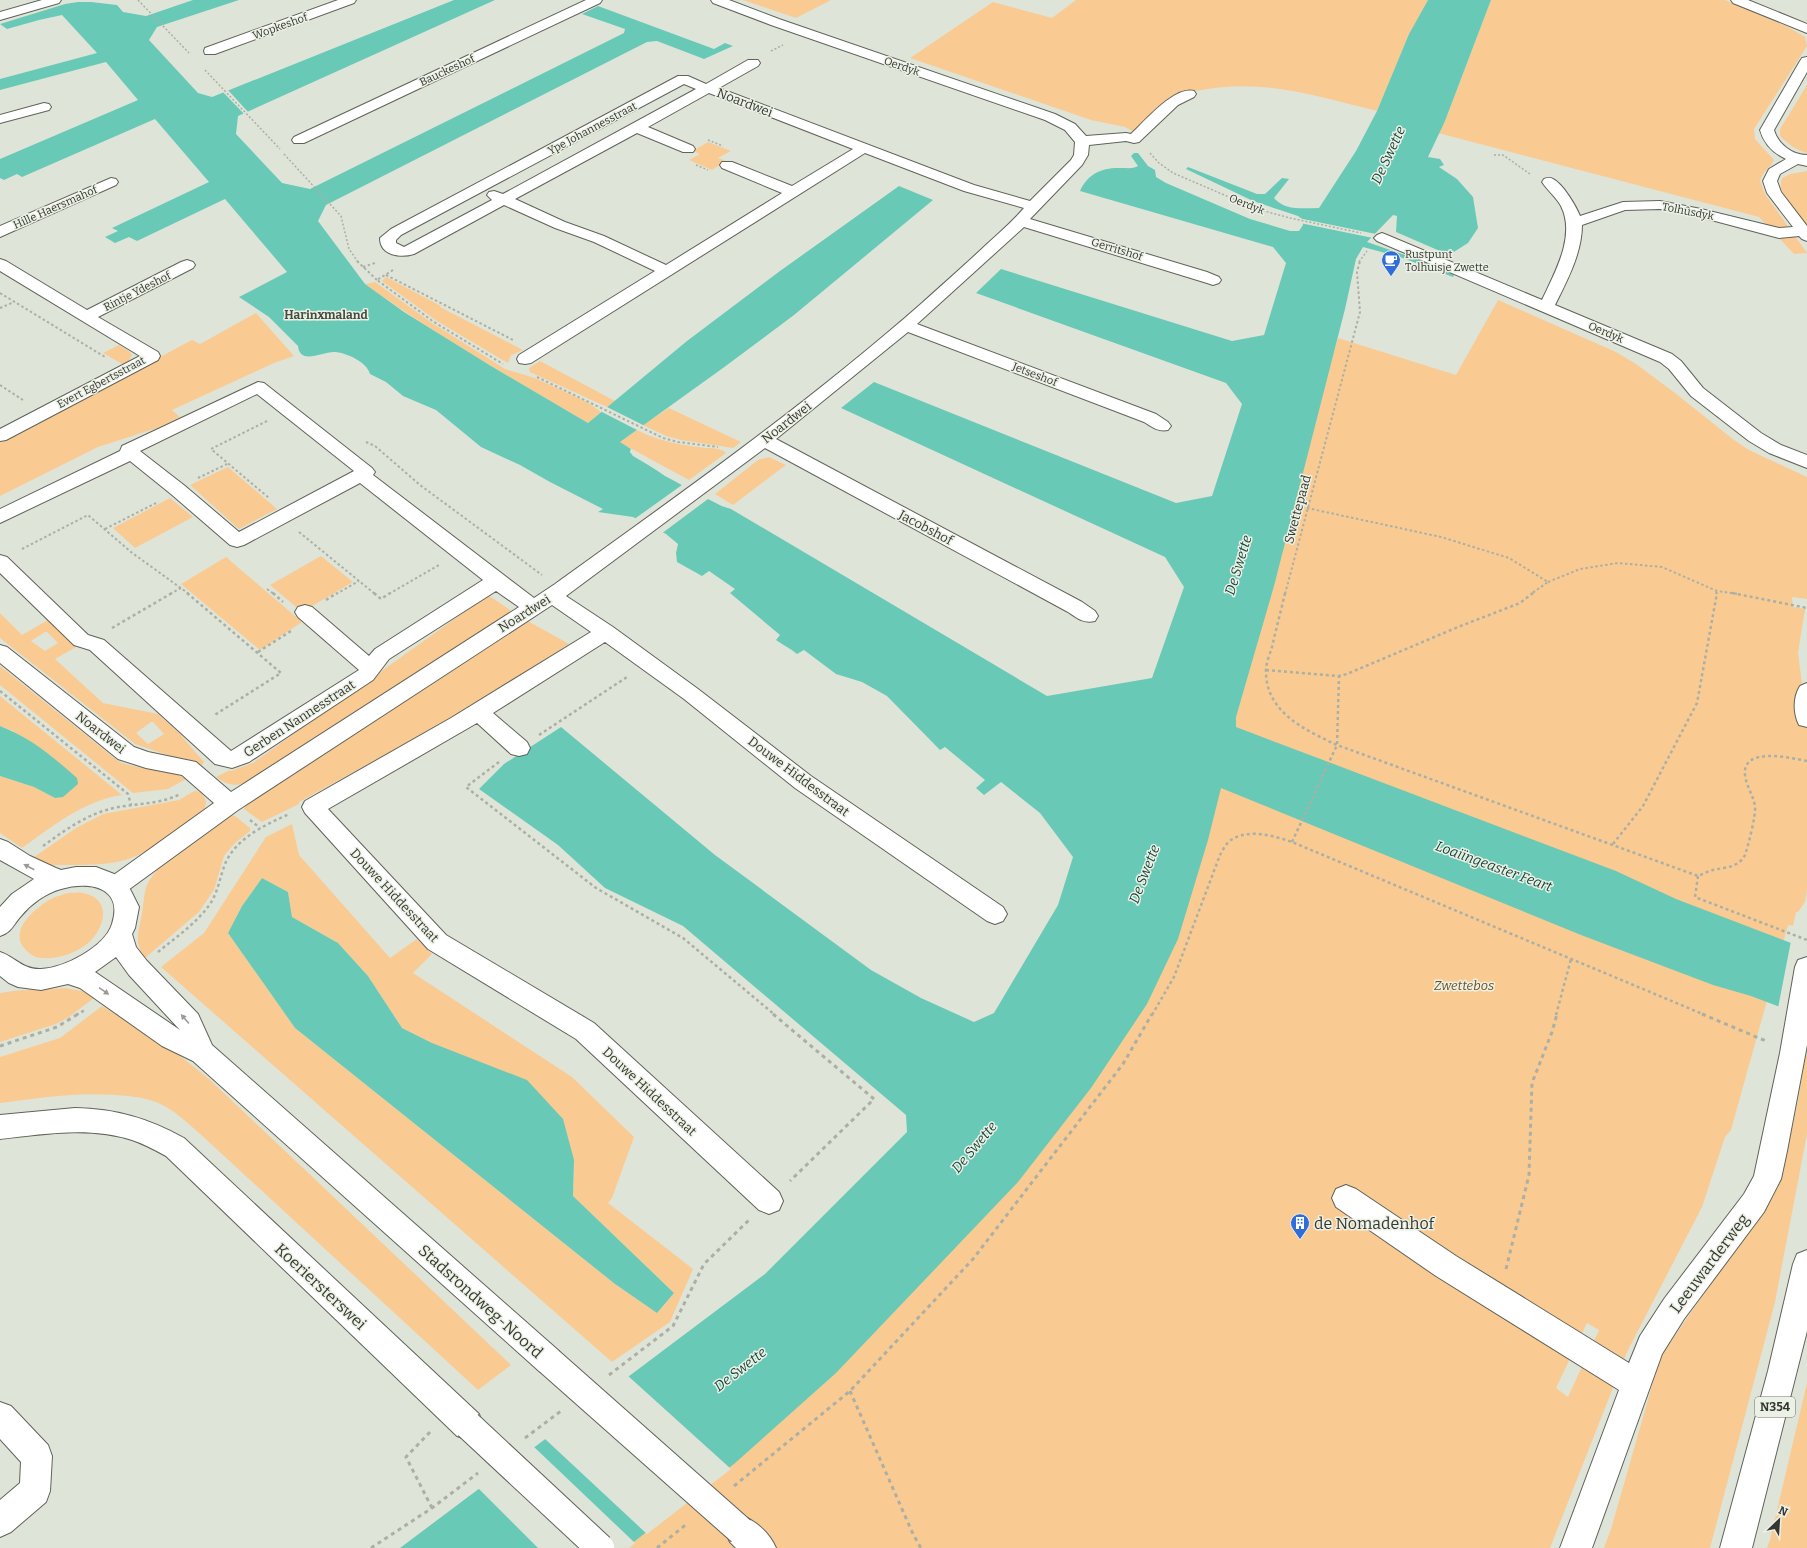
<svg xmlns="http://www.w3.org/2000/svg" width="1807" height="1548" font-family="Bitter,serif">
<rect width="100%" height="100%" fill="#dfe4d8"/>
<path fill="#f9cb92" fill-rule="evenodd" d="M743,0H831L796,18Z
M1076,0H1428L1409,34L1377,111C1318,97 1263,78 1202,90C1190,92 1178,94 1167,100C1155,107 1144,121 1134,132L1125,127L1091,120L910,58L993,2L1052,18Z
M1491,0H1725L1786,26L1805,37L1807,46L1754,129L1755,139L1774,160C1769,170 1764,169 1760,181L1765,194L1807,253L1794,254L1759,217L1438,133L1445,121Z
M1807,85V153C1796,150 1788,144 1780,136V129Z
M708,142L731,151L718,158L726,161L712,170L689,160L700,154L693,151Z
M1807,171V225C1797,213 1775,195 1782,178L1790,174Z
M386,277L441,306L440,307L523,350L511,355L508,363L506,362L437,321L382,281Z
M375,282L432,323L505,369L535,378L587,402L601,412L588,423C513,379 436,335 365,284Z
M1498,300L1616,352L1636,364L1675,393L1734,440L1749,450L1807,477V599L1792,597L1793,607L1805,609L1798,653L1807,722V890L1805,902L1798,912H1796L1793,926L1788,925L1731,1130L1725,1137L1702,1207L1627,1352L1550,1548H599L944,1243L1330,365L1338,338L1456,375ZM1587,1323L1599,1330L1568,1397L1556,1388Z
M256,313L294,356L274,363L172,410L180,417L157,428L98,447L0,496V442L192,340L200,344Z
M119,345L130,352L132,355L128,362L124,365L103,353Z
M540,361L615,401L607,407L530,372L529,368Z
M669,408L741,442L733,448L681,440L666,436L643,425Z
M637,430C657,441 682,445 705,448C712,448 721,448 726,453L689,480L619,442Z
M769,457L786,465L733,505L715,494L758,460Z
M228,467L277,509L239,529L190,485Z
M170,498L193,517L135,548L113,528Z
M321,556L353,582L302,612L270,585Z
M226,557L302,622L260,650L181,584Z
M488,595L513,612L252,781C236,786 230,787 216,777L230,770L231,771L253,763Z
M0,613L22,635L48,620L76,647L55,659L103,703L158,714L179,733L204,762L202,765L190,760L167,755L135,744L0,638ZM45,632H47L58,643L45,651L31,641ZM151,722H153L164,734L148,744L136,733Z
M526,620L569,644L455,716L299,802V804L262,822L244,809L247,804Z
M0,666L118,761C139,771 168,767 186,779L168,789L133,793L0,685Z
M0,696L122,795C83,801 53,826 22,848L0,833V776L34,787L55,798L13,731L0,726Z
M194,791C199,791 202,793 204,797C208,803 205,809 201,814C192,825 146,853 131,858C110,866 81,865 58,865H51L34,857L76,828L103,814L179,800Z
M231,815L235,816L250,828V831L235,843L224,856L214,890L199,912L145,958C134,942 138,935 141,918C144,907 143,895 147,885C159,859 207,832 231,815Z
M292,824L299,855L390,958L417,939L432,954L413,973L572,1077L634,1137L612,1198L608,1203L693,1269L670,1322L612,1362L161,967L204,933L266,837ZM262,878L288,892L292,917L338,943L368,976L402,1028L432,1043L574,1160L573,1196L674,1293L657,1313L615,1284L295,1028L228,933L242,906Z
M68,893C73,893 79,892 83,893C113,899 105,929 87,944C74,954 58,959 42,958C35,958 28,953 24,948C9,930 36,907 51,899C56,896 62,895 68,893Z
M65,988L82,991L94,998L69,1017L56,1024L0,1042V993C21,989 43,990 65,988Z
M102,1006L169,1047L209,1079L511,1365L478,1390L198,1132C184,1120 171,1107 153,1101C142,1097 128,1096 116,1095C76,1092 40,1098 0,1103V1057L60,1038Z
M1805,1055L1807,1056V1134L1775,1302L1710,1548H1604L1611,1529L1660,1358L1687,1318L1767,1206L1778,1186L1784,1165L1799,1096Z
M1807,1383V1548H1767L1770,1540Z"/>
<path fill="#69c9b7" d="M193,0H239L157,27L149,40L198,93L212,97L454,0H495L238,116L236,134L282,183L310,189L624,33L625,29L582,14L598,6L714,49L725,43L733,46L704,59L657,41L647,42L326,205L318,221L365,284L404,312L491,366L588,423L687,341L780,271L899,186L933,200L794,315L723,368L620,442L631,449L630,452L665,476L722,506L731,509L1047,696L1152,678L1184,587L1165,557L841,408L874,382L1176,503L1212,496L1242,404L1226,383L976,293L1001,269L1232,341L1264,335L1286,263L1273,247L1080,191C1088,173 1103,167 1122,168C1128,168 1133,169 1138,166L1131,156L1134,153H1138L1148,166L1155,170L1156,177L1166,183L1250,219L1290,231H1299L1303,225L1302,219L1298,216L1253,201L1186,169L1188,167L1257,194H1265L1282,178L1289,179L1274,198C1285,211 1303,208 1319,208L1356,151L1377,111L1409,34L1428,0H1491L1445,121L1428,157L1440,159L1444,165L1439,167L1457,179L1473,197L1478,228L1468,243L1449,255L1396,232L1397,216L1393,215L1367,242L1431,264L1454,275L1453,277L1400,257L1363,247L1356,259L1345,309L1274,586L1236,717V727L1616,871L1676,899L1807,949V1017L1751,996L1713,985L1581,935L1221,788L1208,840L1178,939L1147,1004L1091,1088L1018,1182L836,1373L734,1464L626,1548H400L765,1274L907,1132L906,1115L683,926L605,888L558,845L479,789L504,764L561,727L715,855L871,970L921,998L974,1022L994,1013L1058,905L1073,857L1040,813L1001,782L984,795L976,788L985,780L945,747L940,750L887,696L862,682L836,674L804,650L797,654C790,648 783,645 776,640L780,635L730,593L735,589L709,571L702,576L677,562L676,553L678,544L666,534L633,517L598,512L603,509L550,482L520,465L481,447L436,410L403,396L386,382L370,374C367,362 347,353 335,352C323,351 300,366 298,346L269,317L239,297L287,272L225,199L137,241L129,237L115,243L105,237L118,231L112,228L209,182L155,119L22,177L17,174L4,180L0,178V159L138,100L106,62L0,90V79L97,53L62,15L39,20L7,29L0,24L65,4L78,2H91L117,5L123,12L146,16Z
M0,726C31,738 52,756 77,778L78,784L63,797L55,798L34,787L0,776Z
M262,878L288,892L292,917L338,943L368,976L402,1028L432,1043L527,1080L563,1119L574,1160L573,1196L674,1293L657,1313L615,1284L295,1028L228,933L242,906Z"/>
<path fill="#dfe4d8" d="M227,89L249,113L245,115L222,91Z
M1298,218L1376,234L1373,238L1300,223Z
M605,406L643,425L645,427L639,431L600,411Z
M631,449H633L632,451L634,454L666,474L723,504L731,507L729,508L722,506L708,499L661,534L633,520L682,485L633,456L630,452Z
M1791,941L1807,947V1019L1778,1008Z
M627,1375L731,1469L647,1534L544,1438Z
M533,1446L635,1543L629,1548H538L478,1488Z"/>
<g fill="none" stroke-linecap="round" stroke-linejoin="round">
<defs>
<path id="minor" d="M42,0H61L59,3L0,20V12Z
M338,0H356L354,3L215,54H205L204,51L205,48Z
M586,0H602L600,3L304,143H294L292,140L294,137Z
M711,0H729L779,19L1055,114L1075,124L1086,136L1126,133L1131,134C1145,121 1174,86 1194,91L1196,94L1194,97L1178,105L1139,142L1134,143L1126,141L1089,145L1088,155L1082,165L1030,219L1207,272L1219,277L1221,280L1219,283L1213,285L1207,283L1024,227L917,324L1156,414L1168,422L1171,426L1168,430C1158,432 1152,427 1144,422L908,332L776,439L1082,602L1095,611L1098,616L1095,621C1084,624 1077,618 1068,612L765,448L566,596L613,627L698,689L811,776L1003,907L1007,914L1003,921L995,924L987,921L795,788L684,699L605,642L493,713L527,742L530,748L527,754L519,756L511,754L477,723L328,809L446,935L594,1023L779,1192L783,1201L779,1210L769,1214L759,1210L576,1039L428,949L305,813L302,807L305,801L451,718L591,632L552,605L238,810L124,893L116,896L108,893L104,886L108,879L214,803L182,775L146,768L118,759L0,663V645L7,647L134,747L148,752L196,762L231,792L519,607L496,591L389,659L373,680L249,762L232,768L215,764L90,650L74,645L0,573V555L7,557L88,635L104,640L231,751L359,670L298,617L295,612L298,607L305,605L312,607L369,656L375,649L483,580L360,483L244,545L237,547L230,545L171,494L130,461L0,523V509L120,451L122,446L258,382L264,383L372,468L375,472L373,475L534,598L555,584C680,494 806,405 922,303C944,283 966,264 987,244C1000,232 1013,221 1024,208L964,191L865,153L531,363L525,364L519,363L517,359L519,355L655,271L594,242L555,228L504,205L414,254C401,258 380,256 380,238L391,229L678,76H688L706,84L748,60H758L760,63L758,66L719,88L974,185L1030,201L1071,160L1074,155L1075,142L1065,130L1045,120L771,25L713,3ZM684,84L696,89L503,194L494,191L489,192L487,195L492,200L404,247L396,243V240L401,235ZM709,93L853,149L792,186L732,162H722L720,165L722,168L782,193L666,265L604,236L565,222L515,199L637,133L683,152H693L695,149L693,146L648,127ZM257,394L354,471L239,532L185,486L140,451Z
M1731,0H1748L1807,24V33L1733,3Z
M1807,57V72L1774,130C1778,144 1792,155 1807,155V166L1798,164L1780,174L1777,181L1781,192L1807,226V241L1802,239L1799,236L1779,238L1700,217L1660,209L1625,210L1582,225C1582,253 1567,281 1555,305L1672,354L1681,361L1703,388L1761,433L1781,445L1807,455V468L1769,453L1749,441L1691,396L1669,369L1660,362L1377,241L1374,238L1377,235L1382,233L1387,235L1542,300C1555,272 1576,236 1561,206C1556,197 1548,191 1542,182L1544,179C1547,178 1550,177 1553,179C1563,184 1576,206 1580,216L1623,202L1660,201L1701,209L1779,228L1793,227L1767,193L1763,181L1769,169L1786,159C1773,153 1764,144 1760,130L1800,61L1802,58Z
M44,103L49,104L51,107L49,110L0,123V115Z
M111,178L116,179L118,182L116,185L0,237V226Z
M0,259L6,261L87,310L181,262L187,260L193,262L195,265L193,268L98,317L158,352L160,356L158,360L6,440L0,441V429L140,356L0,271Z
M1807,683V727L1799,725C1793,713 1793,697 1800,686Z
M1807,957V1045L1787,1151L1781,1179L1764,1212L1684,1319L1662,1354L1592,1548H1560L1619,1390L1436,1276L1336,1207L1332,1198L1336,1189L1346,1185L1356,1189L1456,1256L1629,1363L1640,1336L1664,1299L1744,1194L1754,1176L1780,1053L1795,967L1798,960Z
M75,1108C116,1109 148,1118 184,1138L479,1414L483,1425L479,1436L468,1440L457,1436L166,1156C155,1150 144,1144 132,1140C90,1126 43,1134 0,1139V1115Z
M0,1402L11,1406L48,1445L52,1456L50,1491L46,1502L11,1532L0,1537V1500L20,1483L21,1462L0,1439Z"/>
<path id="major" d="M0,839L8,842L30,856L56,868L61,870L76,867H96L122,877L126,881L139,907L135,928L132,934L136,947L147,961L198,1014L212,1045L559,1351L564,1361L559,1371L549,1376L539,1371L193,1061L162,1046L80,988L68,984L41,990L18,987L9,983L0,976V952C15,957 23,970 41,969C64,968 105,947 112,924C124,886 88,881 61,889C46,893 31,904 21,916C13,925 12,932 0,936V907L12,894L34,879L0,860ZM116,957L129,975L180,1030L95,972Z
M1807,1250V1331L1752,1548H1720L1768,1371L1793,1264L1797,1254Z
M741,1515C757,1522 769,1532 776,1548H736L730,1542L725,1531L730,1520Z"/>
</defs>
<use href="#minor" stroke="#5f6359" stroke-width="2"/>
<use href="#major" stroke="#5f6359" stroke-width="2"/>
<path stroke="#abafa5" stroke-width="1.5" stroke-dasharray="2 2" stroke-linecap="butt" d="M138,0L189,53
M771,51L783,45
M205,70L280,149
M708,140L723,146
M1150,153L1159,163L1173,173L1257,209L1290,218L1361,233
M284,154L341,216L349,249L358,262
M1494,155H1503L1530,174
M696,165L708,170
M1359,262L1367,251"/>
<path stroke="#abafa5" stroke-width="2" stroke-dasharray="2.5 2.5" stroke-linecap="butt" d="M357,261L377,280
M363,267L375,263
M393,270L377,280L434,322L503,364
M386,275L513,340
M0,293L105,357
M0,308L14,302
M537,377L663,438L678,442L718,447
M0,385L23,400
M267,421L211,449L269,498
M366,442L375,446L420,485L542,575
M198,478L227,464
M1307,508L1441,537L1509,558L1548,582L1531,594
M105,529L156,503
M299,532L375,594
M22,549L88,515L131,552L189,594
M1548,582L1580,569L1618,563L1662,567L1717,591L1739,594
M267,589L274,594
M170,594L181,588
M336,594L359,581
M389,594L439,565
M1285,594L1360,312L1357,272L1360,261
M1716,594L1717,591"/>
<path stroke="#abafa5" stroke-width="2.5" stroke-dasharray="3 3" stroke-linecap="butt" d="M187,593L281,673L213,716
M273,593L283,602
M374,593L381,599L390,593
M1285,593C1281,611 1276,629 1272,647C1270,654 1266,663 1266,670C1265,712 1305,730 1337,745L1698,876C1703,874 1708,871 1713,870C1726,867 1738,868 1745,855C1748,846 1756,816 1755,807C1754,796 1746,786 1745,775C1742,746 1791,758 1807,761
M1732,593L1807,608
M326,600L337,593
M112,628L172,593
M258,652L291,631
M1266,670L1339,676L1347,674L1458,627L1520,603L1533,593
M0,691L128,794L131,805
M539,735L627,677
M499,762L466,787L596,888L683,938L775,1015
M250,820L260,828
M1292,842L1337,745L1339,676
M1613,844L1643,806L1697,703L1717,593
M43,846C65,830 87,814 114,808C136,803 159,805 180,794
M1698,876L1695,897L1807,940
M158,952C176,937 196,924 210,904C218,892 220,877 225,864C236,838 265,825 289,814
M76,1015L85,1010
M1152,1015L1174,977L1220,855C1223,850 1226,843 1231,840C1249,828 1274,836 1292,842L1705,1015
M1556,1015L1571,959"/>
<path stroke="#abafa5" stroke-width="3" stroke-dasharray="4 4" stroke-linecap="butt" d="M773,1014L874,1099L790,1181
M1702,1014L1766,1041
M0,1046L57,1027L78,1014
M1506,1269L1529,1175L1532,1083L1552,1032L1557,1014
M609,1375L673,1326L704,1264L749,1220
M850,1391L913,1534L921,1548
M430,1432L406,1457L432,1508
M525,1438L561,1411
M734,1486L850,1391L973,1259L1123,1064L1152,1014
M371,1548L432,1508L478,1473
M657,1548L688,1523"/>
<use href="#minor" fill="#fff" fill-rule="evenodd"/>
<use href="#major" fill="#fff" fill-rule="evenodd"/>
<defs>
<path id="minor-bridge" d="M468,1425L600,1548"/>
<path id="major-bridge" d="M549,1361L741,1531"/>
</defs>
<use href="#minor-bridge" stroke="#5f6359" stroke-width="30" stroke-linecap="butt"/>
<use href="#major-bridge" stroke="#5f6359" stroke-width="30" stroke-linecap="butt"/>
<use href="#minor-bridge" stroke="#fff" stroke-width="28"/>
<use href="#major-bridge" stroke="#fff" stroke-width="28"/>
</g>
<defs><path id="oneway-solid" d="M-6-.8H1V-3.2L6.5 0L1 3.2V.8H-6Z"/></defs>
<g fill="#9a9b98">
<use href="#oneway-solid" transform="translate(29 867) rotate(-152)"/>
<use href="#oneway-solid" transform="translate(104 991) rotate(35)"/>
<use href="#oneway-solid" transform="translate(185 1019) rotate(-131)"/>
</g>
<defs>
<symbol id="cafe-pin" viewBox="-11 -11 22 30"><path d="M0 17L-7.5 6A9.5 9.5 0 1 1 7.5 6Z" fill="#306ddb" stroke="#ecf1e5"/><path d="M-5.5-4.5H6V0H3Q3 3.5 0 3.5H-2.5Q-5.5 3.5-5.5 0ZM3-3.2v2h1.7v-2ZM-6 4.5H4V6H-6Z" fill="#fff"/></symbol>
<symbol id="building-pin" viewBox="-11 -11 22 30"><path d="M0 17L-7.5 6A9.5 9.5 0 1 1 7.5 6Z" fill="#306ddb" stroke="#ecf1e5"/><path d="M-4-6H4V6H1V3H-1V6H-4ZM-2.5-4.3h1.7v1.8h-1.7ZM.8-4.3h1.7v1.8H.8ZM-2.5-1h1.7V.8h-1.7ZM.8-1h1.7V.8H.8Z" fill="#fff"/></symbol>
</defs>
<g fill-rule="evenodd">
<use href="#cafe-pin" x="1380" y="249" width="22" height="30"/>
<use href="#building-pin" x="1289" y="1212" width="22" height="30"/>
</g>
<g text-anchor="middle" stroke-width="3" stroke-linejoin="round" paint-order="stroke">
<g font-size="11" fill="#353732" stroke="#ecf1e5">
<text transform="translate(280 26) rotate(-20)" y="4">Wopkeshof</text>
<text transform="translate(902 66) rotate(19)" y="4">Oerdyk</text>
<text transform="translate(447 70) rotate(-25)" y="4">Bauckeshof</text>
<text transform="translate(592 128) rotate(-28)" y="4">Ype Johannesstraat</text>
<text transform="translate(1247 204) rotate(22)" y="4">Oerdyk</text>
<text transform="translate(55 207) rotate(-24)" y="4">Hille Haersmahof</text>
<text transform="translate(1688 211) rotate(11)" y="4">Tolhûsdyk</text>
<text transform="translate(1117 249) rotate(17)" y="4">Gerritshof</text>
<text transform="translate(137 291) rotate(-27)" y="4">Rintje Ydeshof</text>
<text transform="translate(1606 332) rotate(23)" y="4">Oerdyk</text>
<text transform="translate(1035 374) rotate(21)" y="4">Jetseshof</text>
<text transform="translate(101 382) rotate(-28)" y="4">Evert Egbertsstraat</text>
</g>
<g font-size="11" fill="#353732" stroke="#ecf1e5" text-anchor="start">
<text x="1405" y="258">Rustpunt<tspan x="1405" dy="13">Tolhuisje Zwette</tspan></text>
</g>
<g font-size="12" font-weight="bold" fill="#464b41" stroke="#ecf1e5">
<text x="326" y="319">Harinxmaland</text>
</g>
<rect fill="#ecf1e5" stroke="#6c6f68" stroke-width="1" x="1755" y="1397" width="40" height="20" rx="3"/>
<g font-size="12" font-weight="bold" fill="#353732">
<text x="1775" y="1411">N354</text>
</g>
<g font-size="13" fill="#353732" stroke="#ecf1e5">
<text transform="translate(745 102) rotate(21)" y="5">Noardwei</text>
<text transform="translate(786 422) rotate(-38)" y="5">Noardwei</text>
<text transform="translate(1297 509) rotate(-75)" y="5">Swettepaad</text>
<text transform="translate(926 527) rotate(28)" y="5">Jacobshof</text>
<text transform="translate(524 613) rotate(-32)" y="5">Noardwei</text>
<text transform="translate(299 718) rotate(-33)" y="5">Gerben Nannesstraat</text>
<text transform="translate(101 732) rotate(38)" y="5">Noardwei</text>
<text transform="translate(799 776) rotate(37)" y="5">Douwe Hiddesstraat</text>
<text transform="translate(395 895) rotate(47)" y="5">Douwe Hiddesstraat</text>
<text transform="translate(650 1091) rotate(43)" y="5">Douwe Hiddesstraat</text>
</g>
<g font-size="13" font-style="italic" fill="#6f4e21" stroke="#ecf1e5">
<text x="1464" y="990">Zwettebos</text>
</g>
<g font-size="14" font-style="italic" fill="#123f38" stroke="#ecf1e5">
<text transform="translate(1388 155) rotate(-65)" y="5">De Swette</text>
<text transform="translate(1238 565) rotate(-73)" y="5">De Swette</text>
<text transform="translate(1494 866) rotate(20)" y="5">Loaiïngeaster Feart</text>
<text transform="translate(1144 874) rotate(-69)" y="5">De Swette</text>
<text transform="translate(974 1147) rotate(-50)" y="5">De Swette</text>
<text transform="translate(740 1369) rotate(-38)" y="5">De Swette</text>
</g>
<g font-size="16" fill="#353732" stroke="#ecf1e5" text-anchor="start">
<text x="1314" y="1229">de Nomadenhof</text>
</g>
<g font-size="16" fill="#353732" stroke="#ecf1e5">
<text transform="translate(1709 1263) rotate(-53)" y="6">Leeuwarderweg</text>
<text transform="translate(321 1286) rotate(43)" y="6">Koeriersterswei</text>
<text transform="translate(481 1301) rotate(42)" y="6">Stadsrondweg-Noord</text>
</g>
</g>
<g transform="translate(1779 1520) rotate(25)" stroke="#ecf1e5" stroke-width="3" paint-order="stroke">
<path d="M0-3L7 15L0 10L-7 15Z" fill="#353732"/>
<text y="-6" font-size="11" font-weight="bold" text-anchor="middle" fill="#353732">N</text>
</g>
</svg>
